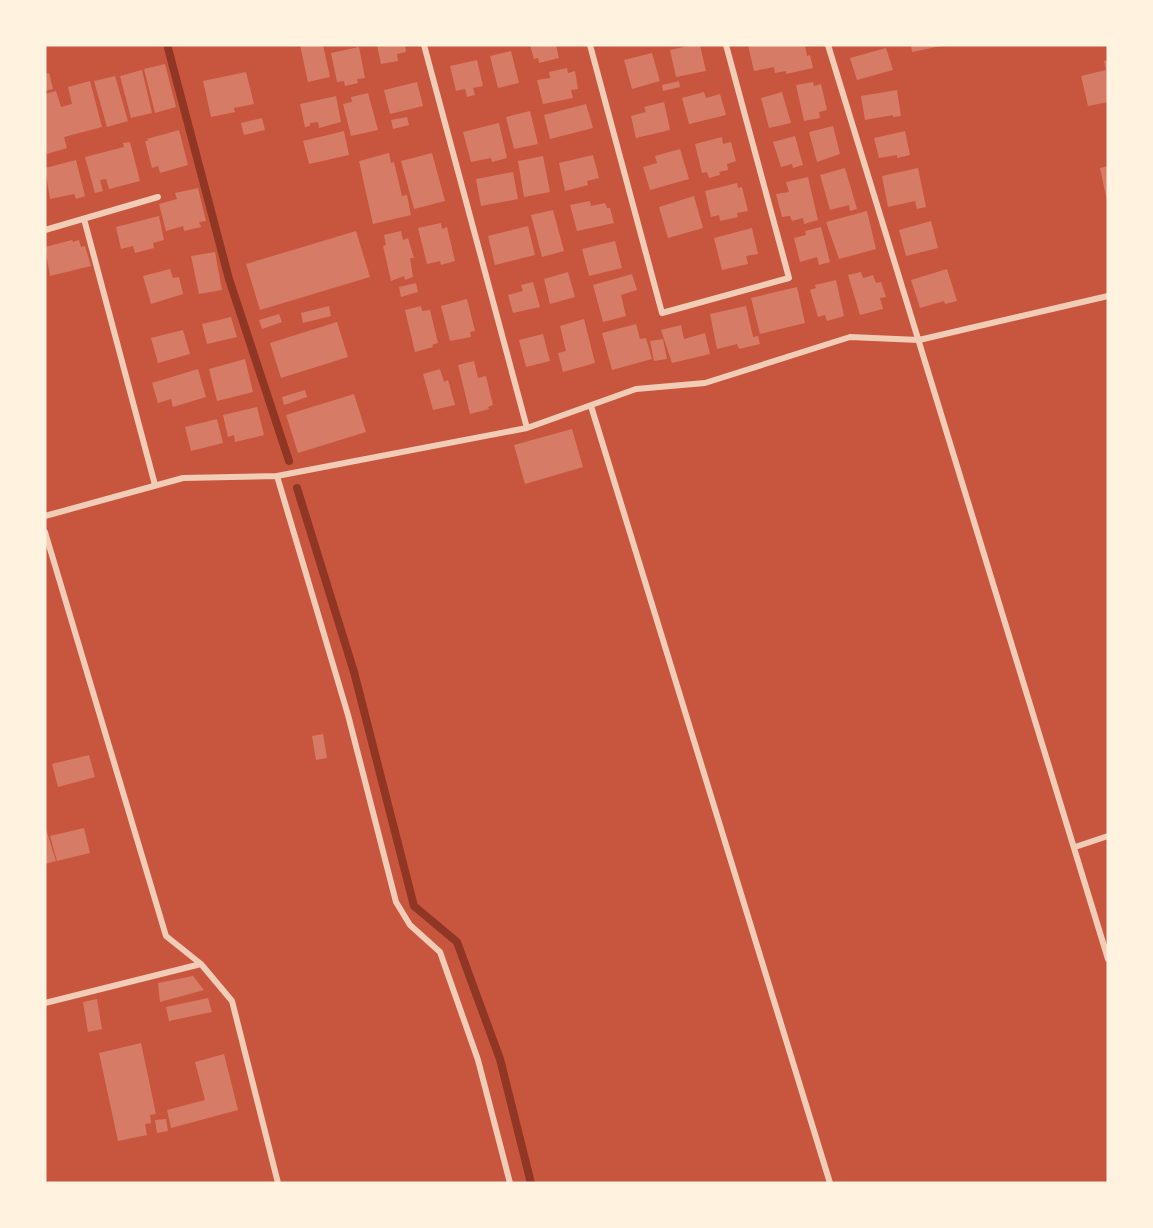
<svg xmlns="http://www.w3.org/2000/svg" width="1153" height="1228" font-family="Poppins,sans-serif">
<rect width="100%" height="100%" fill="#c8553d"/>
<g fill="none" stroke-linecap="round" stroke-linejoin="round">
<path stroke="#8f3625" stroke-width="8" d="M168,48L229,279L289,461
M297,488L354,672L414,906L457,942L500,1059L531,1183"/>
</g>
<path fill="#d67c66" d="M300,45H323L330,77L308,82Z
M377,45H405L406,52L397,54L398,61L381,64Z
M530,45H556L559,58L539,63L538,58L534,59Z
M692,45H700L706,71L676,77L670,50Z
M748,45H805L807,56L810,55L813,68L786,74V71L775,73L774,67L754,71Z
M911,45H941V46L912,52Z
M359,47L365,78L357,79L358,83L345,86L344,81L337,82L331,53Z
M886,48L893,70L857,80L850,58Z
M511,51L519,83L498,88L490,56Z
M652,53L660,81L632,89L624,60Z
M477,60L483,86L473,88L475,95L467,97L465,89L456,91L450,66Z
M1108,60V102L1088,106L1081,76L1106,70L1104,61Z
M165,64L176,107L155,113L144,69Z
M567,68L568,73L575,71L578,89L571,90L573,98L543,104L537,80L550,78L549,72Z
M142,70L152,113L131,118L120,76Z
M246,72L254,104L234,108L235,112L211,117L203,81Z
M49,73L53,89L45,91V74Z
M115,76L128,121L107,127L94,81Z
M90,81L102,127L64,137L67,148L47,154L45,146V94L56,91L61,107L72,104L68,87Z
M679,81L680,87L663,91L662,85Z
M417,82L423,106L390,114L384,90Z
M813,82L814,86L821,84L827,110L819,112L820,118L804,121L796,85Z
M897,90L901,116L893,117V115L865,120L861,96Z
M704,92L706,98L720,94L726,115L689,124L682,98Z
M782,92L791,123L769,128L761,98Z
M368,93L378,130L351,136L343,104L352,102L351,97Z
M336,96L341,122L319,128L318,122L310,123V126L305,127L300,104Z
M664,102L670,130L636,138L631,116L646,112L644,107Z
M586,104L593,128L550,139L544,115Z
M530,111L538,144L514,149L506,117Z
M407,117L409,125L393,129L391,120Z
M262,118L265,130L244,135L241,123Z
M499,123L507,158L492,162L491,158L471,162L463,132Z
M833,126L840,154L817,162L809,132Z
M179,130L188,165L160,173L158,166L152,168L145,141H148L147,139Z
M344,131L349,155L309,164L303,141Z
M905,131L910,155L897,158V155L879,158L874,138Z
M795,136L803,165L793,168L792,164L781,167L773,142Z
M722,137L723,144L731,142L736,161L727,164L728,170L719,172L720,175L709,178L707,172L702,173L695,144Z
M130,142L140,181L109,189L106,179L100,180L103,191L95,193L85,157L124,147L123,143Z
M680,149L689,179L650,190L643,167L657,163L655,156Z
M389,153L391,163L394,162L402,196L407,195L411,215L373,224L359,161Z
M432,153L445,201L414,209L401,161Z
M593,155L599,178L587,181L588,185L565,191L559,163Z
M543,156L550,192L524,197L518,161Z
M76,160L85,196L76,199L74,194L50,199L45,168Z
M1108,166V201H1107L1100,168Z
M845,168L857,209L850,211L849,205L830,210L820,175Z
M918,168L926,207L917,209L915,201L888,207L882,176Z
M513,172L518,199L481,206L476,179Z
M808,177L818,220L804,224L803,218L792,221L790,216L782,217L776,194L789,192L786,182Z
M737,183L738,188L742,187L748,211L737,213L738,217L720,221L719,215L711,217L705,191Z
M198,188L206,221L199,222L201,227L184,231L183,226L166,231L159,204L177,199L175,193Z
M694,196L703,228L668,238L659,207Z
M590,201L591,206L605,203L607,208H610L614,223L577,231L570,205Z
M553,210L564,251L542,257L531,215Z
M867,211L876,249L839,259L826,222Z
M159,216L164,240L153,243L154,248L135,253L133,246L121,249L116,227Z
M931,221L938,248L906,256L899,230Z
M441,223L442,229L447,227L455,261L441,265L440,261L427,264L418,228Z
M528,226L535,255L495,265L488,236Z
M821,227L830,262L819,265L817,257L800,262L794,238L806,235L805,231Z
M752,228L758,254L746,256L748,264L722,270L714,238Z
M356,231L370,277L260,310L246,264Z
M401,231L403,240L408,238L414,258H410L413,277L405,280L404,276L391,281L383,246L386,245L384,235Z
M72,240L73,242L79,240L81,247L85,246L91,266L50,276L45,247Z
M615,241L622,268L589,276L582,249Z
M215,252L222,290L199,294L191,256Z
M170,269L173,278L179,277L183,294L151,304L143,276Z
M947,269L957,301L945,304L944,301L920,308L911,280Z
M568,272L575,297L550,304L544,279Z
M861,272L863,278L873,275L876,283L881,282L886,297L880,298L883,309L860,315L848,275Z
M632,274L637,290L621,295L626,316L603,322L593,285Z
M836,280L844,316L827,321L825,315L818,317L810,290L816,288L815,285Z
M533,282L540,307L513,313L508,295L523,291L521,285Z
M416,283L418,292L401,297L399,287Z
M797,287L805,323L760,334L751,298Z
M467,299L475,331L470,332L471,337L450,341L441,306Z
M329,306L331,316L303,323L301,313Z
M421,306L422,311L430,310L438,343L432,345L433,347L415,352L405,310Z
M746,306L753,337L758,336L760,344L739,349L737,344L717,349L710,314Z
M279,314L282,322L262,329L259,320Z
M231,317L237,337L207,344L202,324Z
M584,319L595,363L563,372L558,353L566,351L560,326Z
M337,322L348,357L281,378L270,343Z
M636,324L640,339L646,338L652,359L612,370L602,333Z
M681,325L684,339L705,333L710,354L672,363L661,330Z
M183,330L190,354L158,363L151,338Z
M543,334L550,361L526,367L519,340Z
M663,339L667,359L654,361L650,341Z
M245,359L253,392L217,401L209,369Z
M474,361L478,378L486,376L493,405L488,407L489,409L470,414L458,365Z
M198,369L206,397L173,407L171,399L158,403L152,383Z
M440,369L444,382L448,380L455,405L433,410L423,374Z
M305,390L307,397L284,405L282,397Z
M354,394L366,432L298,453L286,415Z
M257,407L264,435L235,442L234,435L228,437L223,415Z
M217,419L223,443L191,451L185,427Z
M572,429L583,467L525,484L514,445Z
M323,734L327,758L316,760L312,736Z
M89,755L95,777L58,787L52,764Z
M45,826L56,861L45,864Z
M84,828L90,853L57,861L50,836Z
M193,976L204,990L160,1002L158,983Z
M208,998L212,1012L169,1021L166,1007Z
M97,999L102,1029L88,1032L83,1002Z
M141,1043L156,1114L150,1115L151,1123L145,1124L147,1135L118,1141L99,1053Z
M224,1054L238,1110L171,1128L167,1110L205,1100L195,1062Z
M166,1119L168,1131L157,1133L155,1120Z"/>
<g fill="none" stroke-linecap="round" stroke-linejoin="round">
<path stroke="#f1ccb7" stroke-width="6" d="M424,45L527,428
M590,45L662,313L789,278L726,45
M828,45L1108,959
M84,219L155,485
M45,230L158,197
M591,406L830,1183
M277,476L348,715L396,902L410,925L440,952L478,1060L510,1183
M45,516L183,478L277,476L527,428L636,389L705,383L850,337L919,340L1108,296
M45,532L166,936L201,964L232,1001L278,1183
M1075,847L1108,836
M45,1003L201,964"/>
</g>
<rect width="1153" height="1228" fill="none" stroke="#fff3e0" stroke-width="93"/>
</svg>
